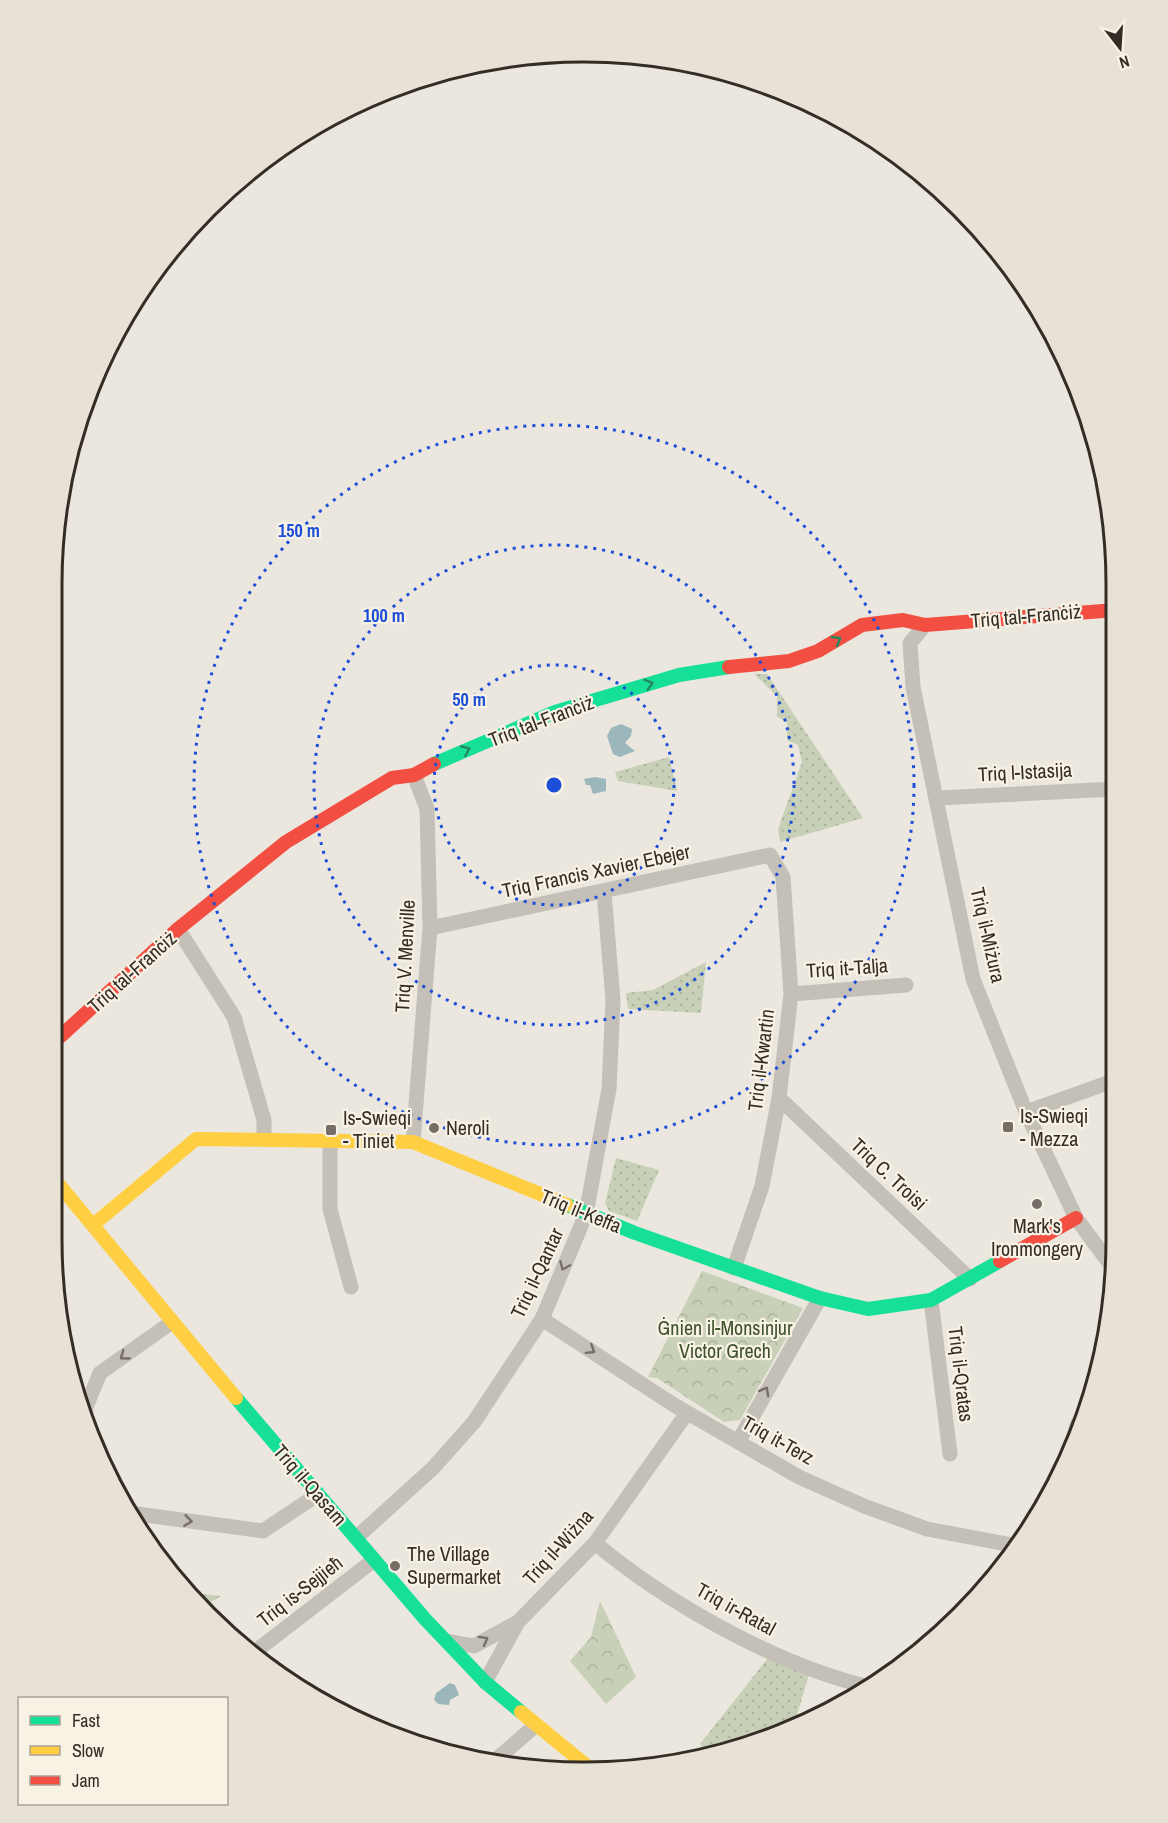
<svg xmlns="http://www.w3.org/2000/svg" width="1168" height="1823" font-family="'Archivo Narrow',sans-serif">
<defs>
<pattern id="grass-dots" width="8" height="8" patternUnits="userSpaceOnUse" patternTransform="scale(1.5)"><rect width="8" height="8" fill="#c8d1b8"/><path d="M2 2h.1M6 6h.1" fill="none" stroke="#acb49e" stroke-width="1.8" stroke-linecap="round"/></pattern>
<pattern id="forest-crowns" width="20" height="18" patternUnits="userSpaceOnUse" patternTransform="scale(1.5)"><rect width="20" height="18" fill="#c8d1b8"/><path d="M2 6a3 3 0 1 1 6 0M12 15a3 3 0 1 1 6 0" fill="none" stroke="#acb49e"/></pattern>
<pattern id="garden-furrows" width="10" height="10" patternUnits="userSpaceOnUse" patternTransform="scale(1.5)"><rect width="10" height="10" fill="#c8d1b8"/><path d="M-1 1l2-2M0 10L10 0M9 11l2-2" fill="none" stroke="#acb49e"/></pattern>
</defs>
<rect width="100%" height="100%" fill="#ebe7de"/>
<path fill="url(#grass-dots)" d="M754,674H767L863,818L780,842L778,829L802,762L798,745L787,740V723L777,716V696Z
M669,757L677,791L618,781L615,772Z
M706,962L701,1013L628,1009L626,993L653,990Z
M616,1158L659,1170L637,1221L609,1211L605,1203Z
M768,1658L809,1675L795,1721L722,1754L709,1755L700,1744Z"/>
<path fill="url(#forest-crowns)" d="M702,1271L803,1308L740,1420L724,1422L657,1378L648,1377Z
M600,1601L636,1677L606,1704L570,1661L591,1637Z"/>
<path fill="url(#garden-furrows)" d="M195,1593L221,1596L206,1605Z"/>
<path fill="#9bb7bb" d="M621,724L632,729L631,736L625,743L635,751L620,757L613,754L607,736L611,728Z
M595,777L606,779V791L593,794L590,785H586L584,779Z
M450,1683L455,1685L459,1695L450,1700L449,1705L438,1704L434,1700L436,1693Z"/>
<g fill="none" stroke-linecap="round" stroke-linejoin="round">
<path stroke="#c4bfb7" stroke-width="15" d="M925,625L910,643L913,687L973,979L1026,1112L1076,1218L1113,1268
M938,798L1115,789
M430,928L770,855L783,877L791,994L779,1098L762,1186L734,1268
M178,929L234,1017L264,1120V1139
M791,994L906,985
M779,1098L970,1279
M1026,1112L1113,1081
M330,1141V1209L351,1287
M413,1142L430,928L427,809L414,775
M931,1300L950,1454
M542,1319L674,1405L799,1477L864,1506L927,1529L1017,1546
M85,1421L86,1407L100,1373L172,1322
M738,1442L820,1298
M1067,1460L1077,1425L1083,1418
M130,1513L263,1531L317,1495
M357,1537L433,1468L474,1422L542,1319L586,1214L609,1089L613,1000L604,892
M595,1543C668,1604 777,1665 869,1687
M447,1641L474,1646L518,1622
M252,1654L374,1560
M485,1682L518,1622L595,1543L687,1413
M498,1758L536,1725"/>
<path stroke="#16e098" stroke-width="14" d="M434,764L555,712L679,675L729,667
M567,1205L635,1233L820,1298L868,1309L931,1300L1000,1261
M236,1398L425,1619L485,1682L521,1712"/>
<path stroke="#ffcf43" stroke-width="14" d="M51,1175L236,1398
M93,1225L196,1139L413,1142L567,1205
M521,1712L593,1771"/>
<path stroke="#f24e42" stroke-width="14" d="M729,667L789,661L818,651L862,625L903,620L925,625L1116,610
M52,1044L178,929L286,842L392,778L414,775L434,764
M1000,1261L1076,1218"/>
</g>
<defs><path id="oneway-chevron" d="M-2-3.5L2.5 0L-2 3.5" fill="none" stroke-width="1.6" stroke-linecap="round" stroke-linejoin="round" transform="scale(1.5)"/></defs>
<g stroke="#25865f">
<use href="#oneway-chevron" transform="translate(837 640) rotate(-31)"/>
<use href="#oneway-chevron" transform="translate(649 684) rotate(-17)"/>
<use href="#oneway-chevron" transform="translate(466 750) rotate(-23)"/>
</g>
<g stroke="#756f67">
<use href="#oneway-chevron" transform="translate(564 1266) rotate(113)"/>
<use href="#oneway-chevron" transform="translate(591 1350) rotate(32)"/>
<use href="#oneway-chevron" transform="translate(124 1356) rotate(144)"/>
<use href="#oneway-chevron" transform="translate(765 1391) rotate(-61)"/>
<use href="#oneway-chevron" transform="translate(188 1521) rotate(8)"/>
<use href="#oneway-chevron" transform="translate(484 1640) rotate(-29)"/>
</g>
<g fill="none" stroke="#1d4ed8" stroke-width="3" stroke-dasharray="3 6">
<circle cx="554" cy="785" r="120"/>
<circle cx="554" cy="785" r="240"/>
<circle cx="554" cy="785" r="360"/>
</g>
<g fill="#746e66" stroke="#f8f2e5" stroke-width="2">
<rect x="1002" y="1121" width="12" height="12" rx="3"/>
<circle cx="434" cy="1128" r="6"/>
<rect x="325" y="1124" width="12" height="12" rx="3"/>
<circle cx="1037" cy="1204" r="6"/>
<circle cx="395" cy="1566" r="6"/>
</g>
<g text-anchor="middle" stroke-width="4.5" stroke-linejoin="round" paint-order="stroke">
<g font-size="20" fill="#342d26" stroke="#f8f2e5">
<text transform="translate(1026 616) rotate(-5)" y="7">Triq tal-Franċiż</text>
<text transform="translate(541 721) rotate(-21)" y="7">Triq tal-Franċiż</text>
<text transform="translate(1025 772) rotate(-3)" y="7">Triq l-Istasija</text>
<text transform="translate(596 871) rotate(-12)" y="7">Triq Francis Xavier Ebejer</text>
<text transform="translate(988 935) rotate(77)" y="7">Triq il-Miżura</text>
<text transform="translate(405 956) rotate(-87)" y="7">Triq V. Menville</text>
<text transform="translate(847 968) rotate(-4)" y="7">Triq it-Talja</text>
<text transform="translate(132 972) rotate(-42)" y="7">Triq tal-Franċiż</text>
<text transform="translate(761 1060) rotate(-83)" y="7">Triq il-Kwartin</text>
<text transform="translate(889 1174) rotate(43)" y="7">Triq C. Troisi</text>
<text transform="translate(581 1211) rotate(22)" y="7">Triq il-Keffa</text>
<text transform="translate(537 1273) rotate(-65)" y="7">Triq il-Qantar</text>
<text transform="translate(961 1374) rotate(83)" y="7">Triq il-Qratas</text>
<text transform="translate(778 1440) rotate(29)" y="7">Triq it-Terz</text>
<text transform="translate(310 1485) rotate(49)" y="7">Triq il-Qasam</text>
<text transform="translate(558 1547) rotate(-48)" y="7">Triq il-Wiżna</text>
<text transform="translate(300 1591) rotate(-38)" y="7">Triq is-Sejjieħ</text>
<text transform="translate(736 1609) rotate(29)" y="7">Triq ir-Ratal</text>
</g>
<g font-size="20" fill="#342d26" stroke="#f8f2e5" text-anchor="start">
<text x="1020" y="1123">Is-Swieqi<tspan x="1020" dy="23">- Mezza</tspan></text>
<text x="343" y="1125">Is-Swieqi<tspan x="343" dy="23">- Tiniet</tspan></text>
<text x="446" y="1135">Neroli</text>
<text x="1037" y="1233" text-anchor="middle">Mark's<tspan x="1037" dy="23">Ironmongery</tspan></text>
<text x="407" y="1561">The Village<tspan x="407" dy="23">Supermarket</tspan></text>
</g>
<g font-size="20" fill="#3d512b" stroke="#f8f2e5">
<text x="725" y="1335">Ġnien il-Monsinjur<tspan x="725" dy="23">Victor Grech</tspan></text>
</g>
</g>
<path d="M0 0H1168V1823H0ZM584 62H584A522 522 0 0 1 1106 584V1240A522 522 0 0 1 584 1762H584A522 522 0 0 1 62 1240V584A522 522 0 0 1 584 62Z" fill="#e8e2d6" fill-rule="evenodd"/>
<path fill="none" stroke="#342d26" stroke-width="3" d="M584 62H584A522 522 0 0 1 1106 584V1240A522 522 0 0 1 584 1762H584A522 522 0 0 1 62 1240V584A522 522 0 0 1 584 62Z"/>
<circle cx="554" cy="785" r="9" fill="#1d4ed8" stroke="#f8f2e5" stroke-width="3"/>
<g font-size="18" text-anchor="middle" font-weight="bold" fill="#1d4ed8" stroke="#f8f2e5" stroke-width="4.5" stroke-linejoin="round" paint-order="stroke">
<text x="299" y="537">150 m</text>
<text x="384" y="622">100 m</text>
<text x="469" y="706">50 m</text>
</g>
<rect x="18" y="1697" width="210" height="108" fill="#f8f2e5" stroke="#aaa399" stroke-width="1.5"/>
<rect x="30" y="1716" width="30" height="9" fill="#16e098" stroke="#aaa399" stroke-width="1.5"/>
<text x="72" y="1727" font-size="18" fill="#342d26">Fast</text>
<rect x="30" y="1746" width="30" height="9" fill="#ffcf43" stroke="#aaa399" stroke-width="1.5"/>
<text x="72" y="1757" font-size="18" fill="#342d26">Slow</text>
<rect x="30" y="1776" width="30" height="9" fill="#f24e42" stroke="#aaa399" stroke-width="1.5"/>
<text x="72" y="1787" font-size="18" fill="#342d26">Jam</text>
<g transform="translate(1120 48) rotate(163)" stroke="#f8f2e5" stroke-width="4.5" paint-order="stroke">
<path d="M0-4.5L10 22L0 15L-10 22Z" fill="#342d26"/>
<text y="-9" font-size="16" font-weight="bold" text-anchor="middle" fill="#342d26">N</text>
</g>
</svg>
